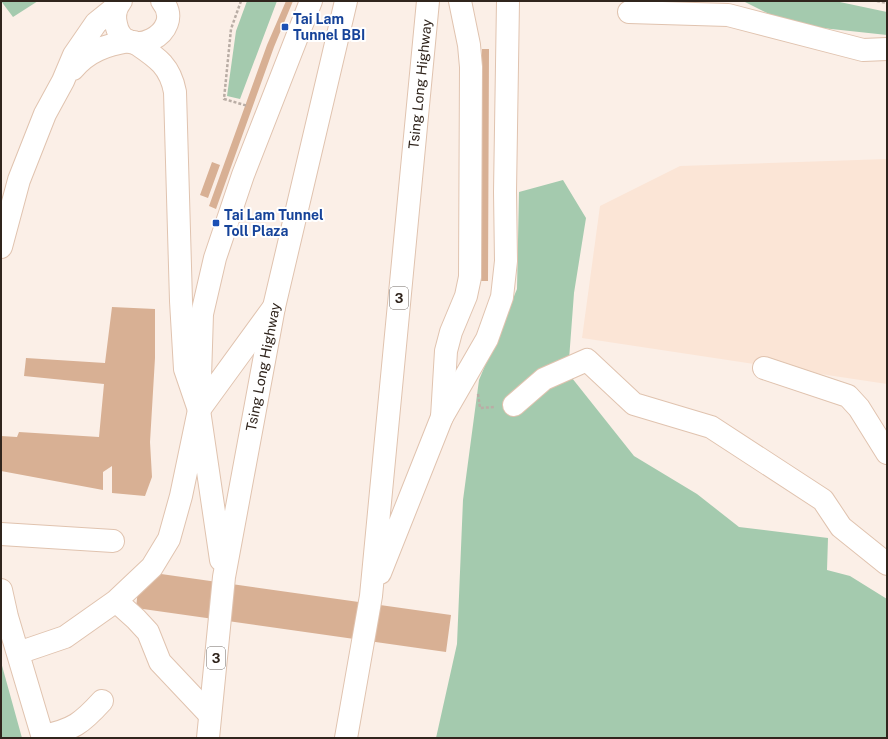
<svg xmlns="http://www.w3.org/2000/svg" width="888" height="739" font-family="'Public Sans',sans-serif">
<rect width="100%" height="100%" fill="#fbefe7"/>
<path fill="#fbe5d6" d="M887,159V384L582,338L600,206L680,166Z"/>
<path fill="#a4caae" d="M1,1H38L13,17Z
M247,1H277L240,99L227,96L236,31Z
M743,1H835L887,12V35L813,27L773,16Z
M563,180L586,218L574,293L568,373L634,456L697,494L739,527L828,538L827,570L850,576L887,599V738H436L457,644L463,500L479,380L517,289L519,192Z
M1,662L22,738H1Z"/>
<path fill="#d8b094" d="M286,1H293L274,47L216,209L209,206L267,45Z
M482,49H489L488,281H480Z
M212,162L220,165L208,198L200,195Z
M112,307L155,309V358L150,442L152,477L145,496L112,493V466L103,472V490L1,471V436L17,437L19,432L99,437L104,384L24,376L26,358L105,363Z
M140,571L451,615L446,652L136,608Z"/>
<g fill="none" stroke-linecap="round" stroke-linejoin="round">
<defs>
<path id="minor" d="M629,12L728,15L863,50L887,49
M73,69C88,51 106,45 129,41
M1,247L19,180L45,114L63,81L74,55L96,23L116,7
M764,368L848,396L859,408L887,453
M514,405L544,379L587,360L634,404L711,427L823,500L841,527L887,564
M199,409L202,314L215,258L243,175L311,1
M442,417L446,351L451,332L466,296L470,277L471,67L469,45L460,1
M1,534L113,541
M1,590L7,617L43,738
M116,601L136,619L148,632L160,662L210,715
M18,653L65,637L116,601L152,567L169,539L181,496L199,410L274,307
M43,736C73,730 82,723 102,701"/>
<path id="major" d="M121,1C115,8 114,16 116,24C124,65 188,32 162,1"/>
<path id="highway" d="M134,42C156,57 170,65 175,92L181,301L185,369L199,410L221,560
M380,573L442,417L487,339L502,297L506,261L505,192L508,1
M208,738L224,577L274,307L346,1
M346,738L371,596L428,1"/>
</defs>
<use href="#minor" stroke="#e0c3af" stroke-width="24"/>
<use href="#major" stroke="#e0c3af" stroke-width="24"/>
<use href="#highway" stroke="#e0c3af" stroke-width="24"/>
<path stroke="#b9ada5" stroke-width="2.5" stroke-dasharray="3 2" stroke-linecap="butt" d="M241,1L231,29L224,99L248,106
M877,1L887,3
M478,394L480,408L495,407"/>
<use href="#minor" stroke="#fff" stroke-width="22"/>
<use href="#major" stroke="#fff" stroke-width="22"/>
<use href="#highway" stroke="#fff" stroke-width="22"/>
</g>
<g fill="#1a4fb4" stroke="#fff" stroke-width="1.5">
<rect x="281" y="23" width="8" height="8" rx="2"/>
<rect x="212" y="219" width="8" height="8" rx="2"/>
</g>
<g text-anchor="middle" stroke-width="4" stroke-linejoin="round" paint-order="stroke">
<g fill="#fff" stroke="#6e6661" stroke-width="1">
<rect x="390" y="287" width="18" height="22" rx="3"/>
<rect x="207" y="647" width="18" height="22" rx="3"/>
</g>
<g font-size="13" font-weight="bold" fill="#30251d">
<text x="399" y="303">3</text>
<text x="216" y="663">3</text>
</g>
<g font-size="14" font-weight="bold" fill="#164399" stroke="#fff" text-anchor="start">
<text x="293" y="24">Tai Lam<tspan x="293" dy="16">Tunnel BBI</tspan></text>
<text x="224" y="220">Tai Lam Tunnel<tspan x="224" dy="16">Toll Plaza</tspan></text>
</g>
<g font-size="14" fill="#30251d" stroke="#fff">
<text transform="translate(420 84) rotate(-84)" y="5">Tsing Long Highway</text>
<text transform="translate(263 367) rotate(-79)" y="5">Tsing Long Highway</text>
</g>
</g>
<rect width="888" height="739" fill="none" stroke="#30251d" stroke-width="4"/>
</svg>
